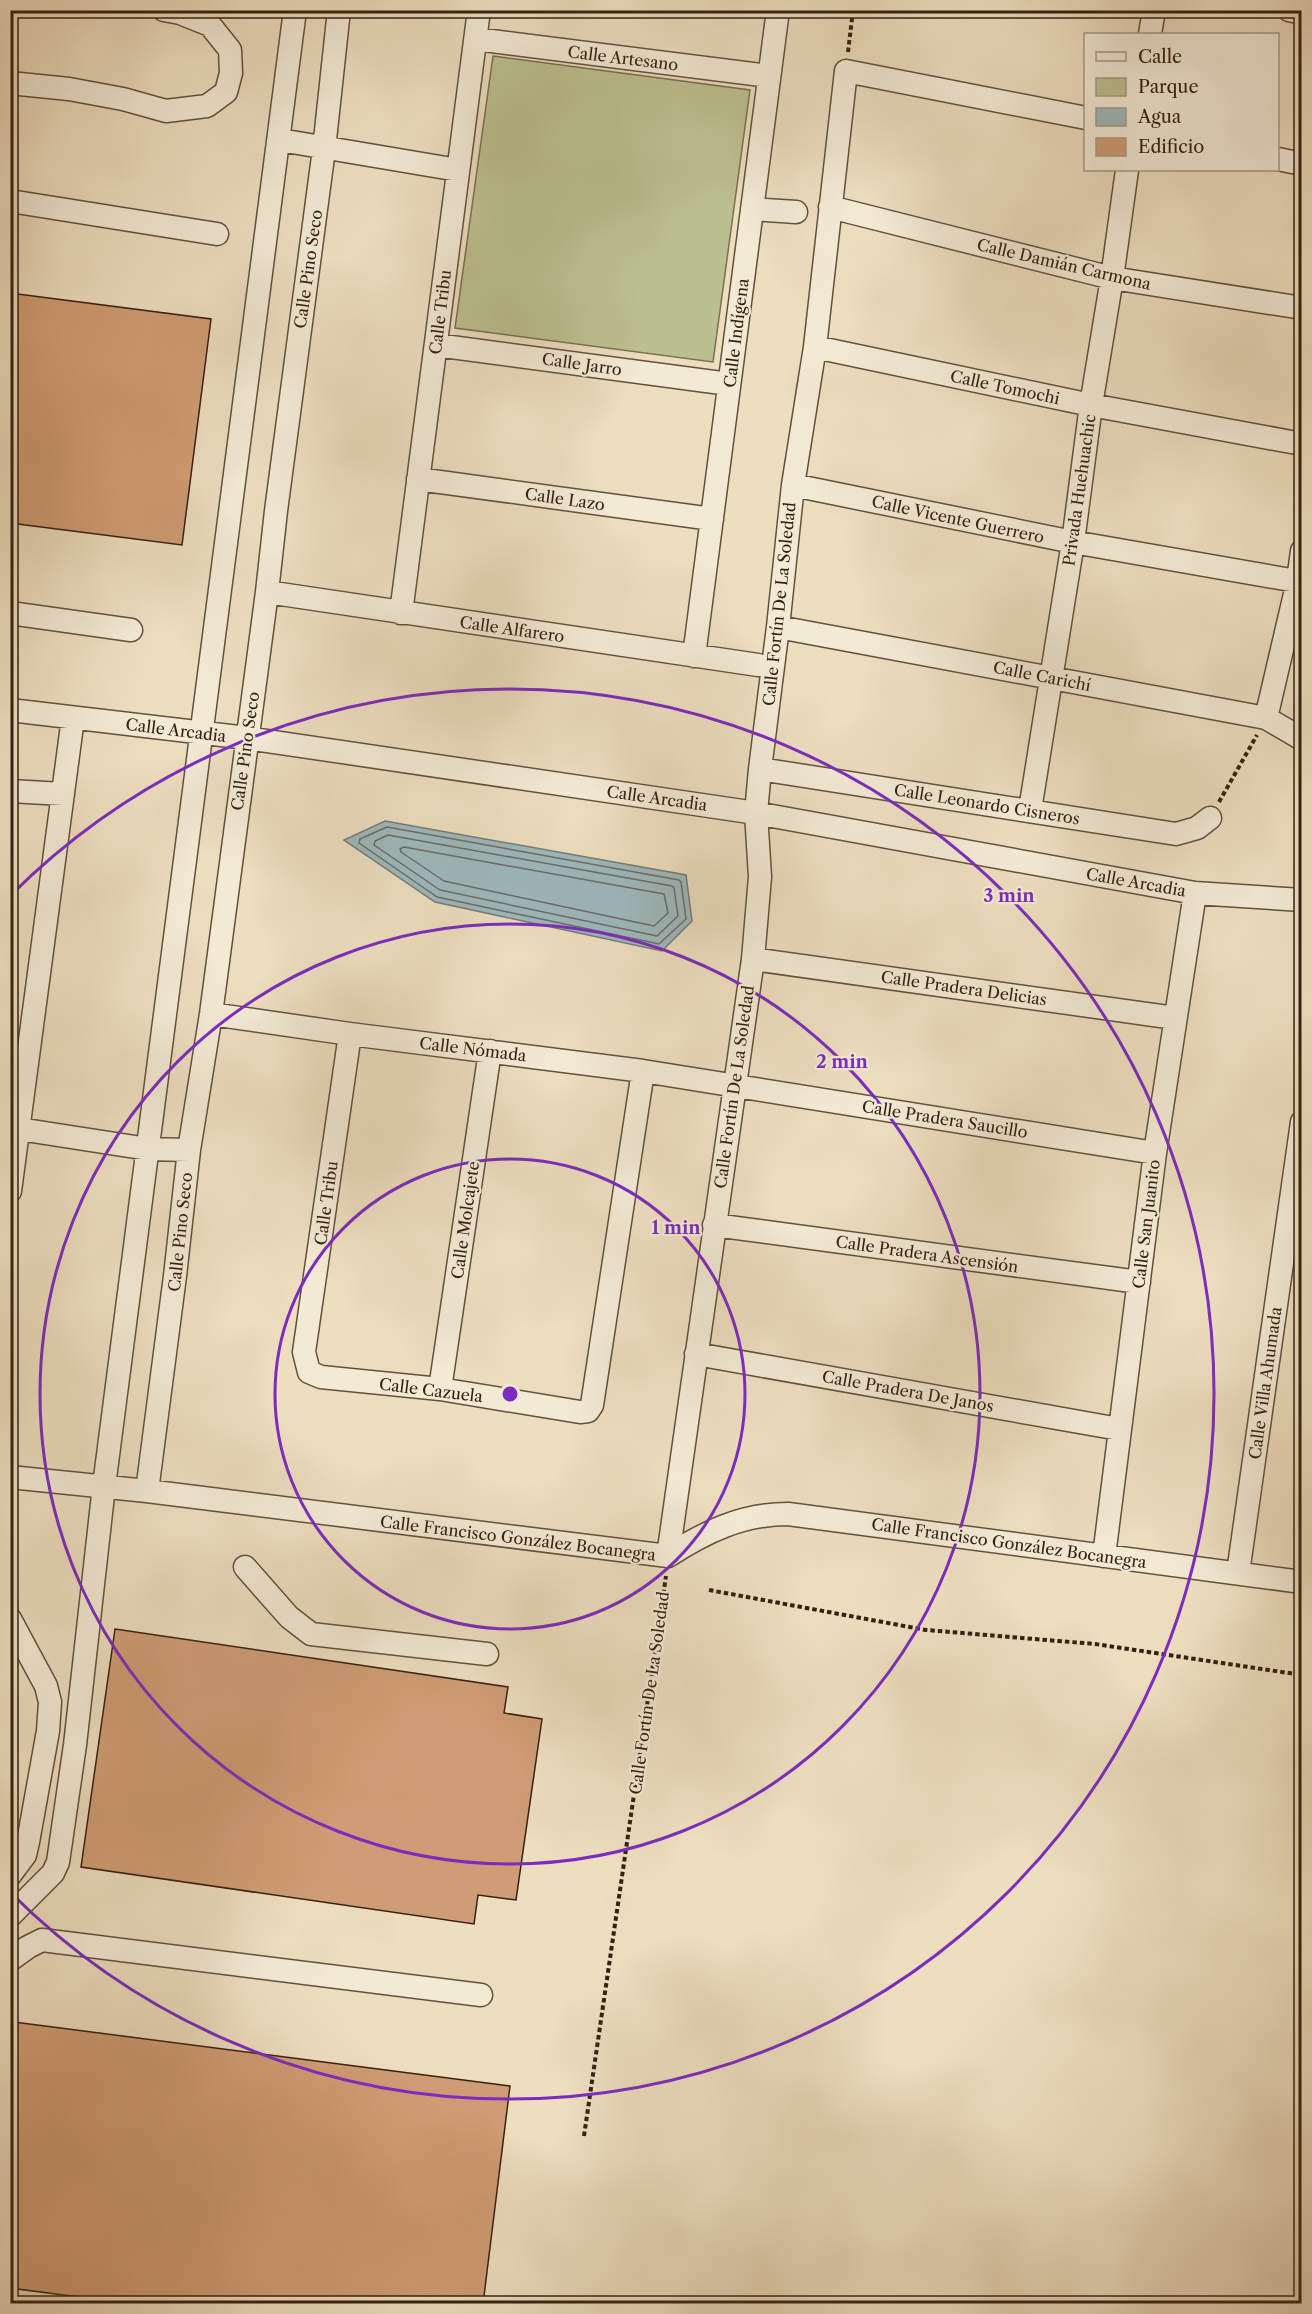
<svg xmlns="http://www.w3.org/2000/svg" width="1312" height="2314" font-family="'Libre Caslon Text',serif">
<rect width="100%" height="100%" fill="#eddec0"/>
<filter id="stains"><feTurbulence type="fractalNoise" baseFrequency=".00333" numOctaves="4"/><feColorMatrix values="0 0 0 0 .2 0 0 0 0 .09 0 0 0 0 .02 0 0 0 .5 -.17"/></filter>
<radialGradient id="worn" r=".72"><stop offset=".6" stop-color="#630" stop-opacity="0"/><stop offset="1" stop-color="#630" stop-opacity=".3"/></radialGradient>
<path fill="#bcc090" stroke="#787050" stroke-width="1.5" d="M493,56L750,90L713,362L455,328Z"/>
<path fill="#9eb9bd" stroke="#747c78" stroke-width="1.5" d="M385,821L686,875L692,921L662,951L435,902L344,840Z"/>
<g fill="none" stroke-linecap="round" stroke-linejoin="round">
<path stroke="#6a6c66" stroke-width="1.5" d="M387,827L679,880L681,882L686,919L659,944L437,897L359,843L360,839Z
M388,835L672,886L674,888L678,916L657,936L440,890L374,845L375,841Z
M404,847L664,894L668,913L654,926L444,881L401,852L400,849Z"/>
</g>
<path fill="#d09c75" stroke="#352010" stroke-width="1.5" d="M10,293L211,319L182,545L10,523Z
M115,1629L508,1687L504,1713L542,1719L516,1900L478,1895L474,1924L81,1867Z
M14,2022L510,2086L483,2304H132L10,2288V2054Z"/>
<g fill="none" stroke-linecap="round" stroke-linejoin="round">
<defs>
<path id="minor" d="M1289,10L1302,13
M1150,34L1154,10
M476,39L769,76
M10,83L69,89L123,99L166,111L207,106L226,92L231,73L230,50L210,25L180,13L164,10
M280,140L458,170
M1278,159L1302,164
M10,201L217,234
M830,207L1112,278L1302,308
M752,209L796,212
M436,345L729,384
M815,347L1091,405L1302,444
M418,479L712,519
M793,485L1073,542L1302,582
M267,592L758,665
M10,613L131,630
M401,613L479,10
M778,627L1266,718L1302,739
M694,656L778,10
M10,710L247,738L756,813L1195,893L1302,900
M1266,718L1298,581L1302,551
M760,769L1176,834L1197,828L1210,818
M10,791L63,794
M1030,810L1073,542L1091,405L1112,278L1127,170
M753,959L1175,1018
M211,1014L350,1034L643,1071L1155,1153
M350,1034L304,1352L309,1372L321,1377L440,1389L580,1412L588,1411L592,1405L643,1071
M19,1129L148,1149L189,1150
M10,1191L73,718
M714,1225L1139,1282
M696,1354L1119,1429
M440,1389L490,1051
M10,1477L147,1491L668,1556C705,1532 742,1514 788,1514L1302,1582
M147,1491L175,1276L189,1150L211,1014L267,592L276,511L324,149L339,10
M668,1556L753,959L760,877L756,813L760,769L778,627L793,485L815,347L846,71L1086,118
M1104,1556L1155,1153L1195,893
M245,1567L289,1617L311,1634L487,1654
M1238,1573L1302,1122
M10,1619L46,1686L50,1702L48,1731L28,1842L25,1855L10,1875
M10,1916L53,1873L58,1862L75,1745L104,1486L295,10
M10,1960L28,1947L42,1940L481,1995"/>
</defs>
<use href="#minor" stroke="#63503c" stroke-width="25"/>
<path stroke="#352010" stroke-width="4" stroke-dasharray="4.5 3" stroke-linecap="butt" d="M848,52L853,10
M1219,802L1257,735
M709,1590L926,1630L1095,1644L1302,1675
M584,2136L666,1576"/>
<use href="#minor" stroke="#f3ead6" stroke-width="22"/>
</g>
<g fill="none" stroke="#7b2cbf" stroke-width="3">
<circle cx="510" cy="1394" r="235"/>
<circle cx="510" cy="1394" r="470"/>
<path d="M11 895A705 705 0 1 1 11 1893"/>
</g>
<g text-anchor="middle" stroke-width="4.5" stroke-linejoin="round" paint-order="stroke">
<g font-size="16" fill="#352010" stroke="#f3ead6">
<text transform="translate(623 58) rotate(7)" y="6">Calle Artesano</text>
<text transform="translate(1064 264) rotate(13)" y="6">Calle Damián Carmona</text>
<text transform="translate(308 269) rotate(-82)" y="6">Calle Pino Seco</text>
<text transform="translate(440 312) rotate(-83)" y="6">Calle Tribu</text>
<text transform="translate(736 333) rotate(-83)" y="6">Calle Indígena</text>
<text transform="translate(582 364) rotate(8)" y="6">Calle Jarro</text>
<text transform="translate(1005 387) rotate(12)" y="6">Calle Tomochi</text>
<text transform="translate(1079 490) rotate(-82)" y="6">Privada Huehuachic</text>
<text transform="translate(565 499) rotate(8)" y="6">Calle Lazo</text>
<text transform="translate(958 519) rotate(12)" y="6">Calle Vicente Guerrero</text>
<text transform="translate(779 604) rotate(-84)" y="6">Calle Fortín De La Soledad</text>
<text transform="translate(512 629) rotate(8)" y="6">Calle Alfarero</text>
<text transform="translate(1042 676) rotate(11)" y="6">Calle Carichí</text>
<text transform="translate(176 730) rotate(7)" y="6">Calle Arcadia</text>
<text transform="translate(245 751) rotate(-82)" y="6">Calle Pino Seco</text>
<text transform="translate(657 798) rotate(8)" y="6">Calle Arcadia</text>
<text transform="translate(987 804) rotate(9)" y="6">Calle Leonardo Cisneros</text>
<text transform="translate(1136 882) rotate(10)" y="6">Calle Arcadia</text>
<text transform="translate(964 988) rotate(8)" y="6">Calle Pradera Delicias</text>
<text transform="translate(473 1049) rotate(7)" y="6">Calle Nómada</text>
<text transform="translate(734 1087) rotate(-82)" y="6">Calle Fortín De La Soledad</text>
<text transform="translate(945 1119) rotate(9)" y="6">Calle Pradera Saucillo</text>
<text transform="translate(326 1203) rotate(-82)" y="6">Calle Tribu</text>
<text transform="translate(465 1220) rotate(-82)" y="6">Calle Molcajete</text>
<text transform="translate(1146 1224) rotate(-83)" y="6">Calle San Juanito</text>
<text transform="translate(180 1232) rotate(-84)" y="6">Calle Pino Seco</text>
<text transform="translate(927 1254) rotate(8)" y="6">Calle Pradera Ascensión</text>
<text transform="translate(1265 1383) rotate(-82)" y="6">Calle Villa Ahumada</text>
<text transform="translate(431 1390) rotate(7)" y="6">Calle Cazuela</text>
<text transform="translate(908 1391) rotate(10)" y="6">Calle Pradera De Janos</text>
<text transform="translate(518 1538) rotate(7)" y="6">Calle Francisco González Bocanegra</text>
<text transform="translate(1009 1543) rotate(8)" y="6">Calle Francisco González Bocanegra</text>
<text transform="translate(649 1693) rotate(-82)" y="6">Calle Fortín De La Soledad</text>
</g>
</g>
<circle cx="510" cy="1394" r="9" fill="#7b2cbf" stroke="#f3ead6" stroke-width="3"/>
<g font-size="18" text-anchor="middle" font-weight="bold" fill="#7b2cbf" stroke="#f3ead6" stroke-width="4.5" stroke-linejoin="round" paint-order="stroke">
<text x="1009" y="902">3 min</text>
<text x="842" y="1068">2 min</text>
<text x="676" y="1234">1 min</text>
</g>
<rect width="1312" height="2314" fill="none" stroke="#eddec0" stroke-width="36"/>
<rect x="12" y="12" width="1288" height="2290" fill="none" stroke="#352010" stroke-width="3"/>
<rect x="18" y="18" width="1276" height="2278" fill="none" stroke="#352010" stroke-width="1.5"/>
<rect x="1084" y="33" width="195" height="138" fill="#f3ead6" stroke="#a79987" stroke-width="1.5"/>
<rect x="1096" y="52" width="30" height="9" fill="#f3ead6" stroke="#a79987" stroke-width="1.5"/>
<text x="1138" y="63" font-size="18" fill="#352010">Calle</text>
<rect x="1096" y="78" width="30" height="18" fill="#bcc090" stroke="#a79987" stroke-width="1.5"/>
<text x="1138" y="93" font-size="18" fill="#352010">Parque</text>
<rect x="1096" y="108" width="30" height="18" fill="#9eb9bd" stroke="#a79987" stroke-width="1.5"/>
<text x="1138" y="123" font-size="18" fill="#352010">Agua</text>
<rect x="1096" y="138" width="30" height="18" fill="#d09c75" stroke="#a79987" stroke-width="1.5"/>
<text x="1138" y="153" font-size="18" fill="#352010">Edificio</text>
<rect width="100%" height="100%" filter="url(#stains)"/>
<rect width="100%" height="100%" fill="url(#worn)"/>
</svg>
